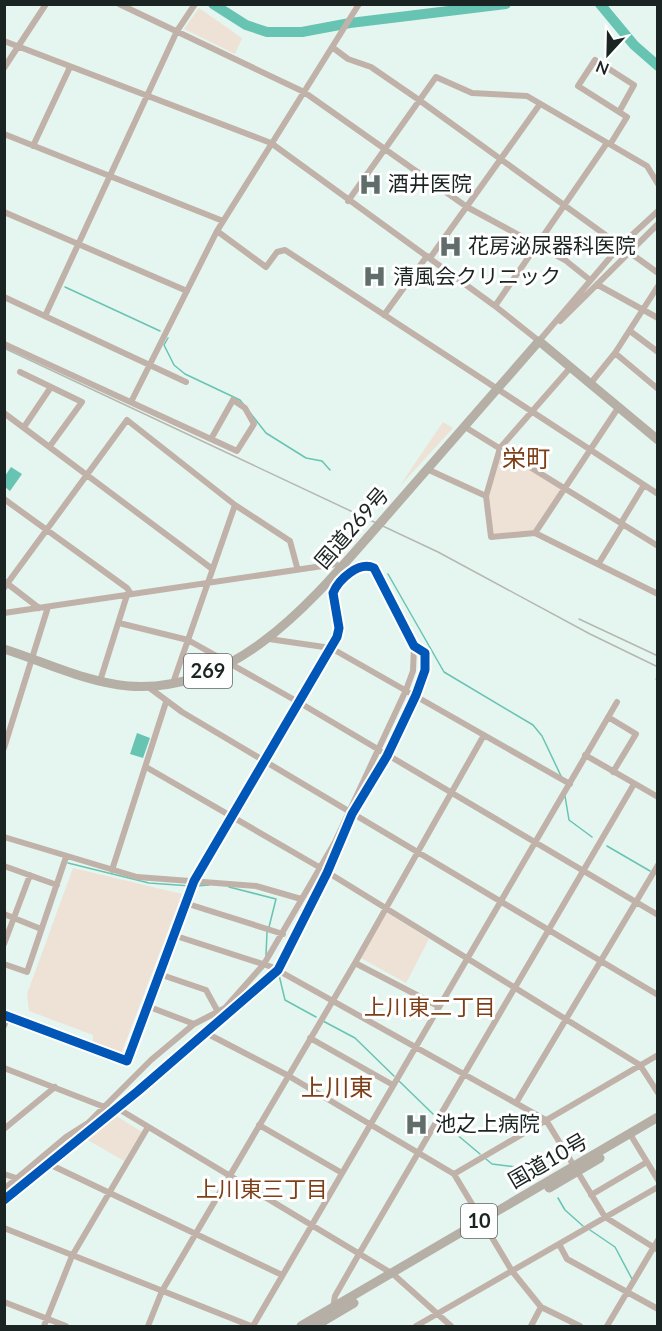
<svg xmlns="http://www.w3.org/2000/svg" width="662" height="1331" font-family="Lato,'Noto Sans JP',sans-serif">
<rect width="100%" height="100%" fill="#e5f5f0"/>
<path fill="#eee2d6" d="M199,8L242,38L235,54L184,29Z
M443,422L453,428L399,487Z
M500,448L565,488L535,533L491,537L486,496Z
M73,868L182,894L121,1054L93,1042V1035L29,1011L27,994Z
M386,912L429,939L406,983L359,957Z
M115,1115L142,1132L124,1161L86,1139Z"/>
<path fill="#68c4b2" d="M11,467L22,474L10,491L5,487V476Z
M137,733L150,738L143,758L130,754Z"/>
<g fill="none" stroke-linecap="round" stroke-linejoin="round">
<path stroke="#68c4b2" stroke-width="1.5" d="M65,287L160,331
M168,338L164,345L174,365L185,374L240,400L266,433L306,458L322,461L330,470
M388,574L444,672L533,725L542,736L561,776
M565,796L569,820L592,837
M607,846L650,871
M68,863L149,883L191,886
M657,874L658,875
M196,886L209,885
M229,887L276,899L269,927
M266,955L267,932
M279,975L285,1000L316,1017
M323,1021L355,1038L394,1076
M399,1081L433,1114
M443,1123L480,1154
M486,1159L492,1164L541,1170
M558,1198L565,1210L583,1226
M590,1230L615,1247L632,1279"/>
<path stroke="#68c4b2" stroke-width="10" d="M213,4L246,25L267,32H302L350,23L506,4
M600,4L634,45L658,66"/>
<path stroke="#c0b2a9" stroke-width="6" d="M119,4L304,92L467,207L565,260L590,280
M4,41L271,143L495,306L539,341
M332,47L348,59L371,67L419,100L658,273
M4,68L46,4
M4,134L223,221
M611,143L627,117L578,86L595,60L634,85L619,112
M33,146L70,67
M348,201L436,77L472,93L527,96L647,166L658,184
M4,212L187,291
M217,231L266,267L277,252L285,250L658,494
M430,258L540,104
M598,285L658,318
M4,297L186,382
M495,306L607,143
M384,315L427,256
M45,316L177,31L195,4
M560,321L658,224
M630,331L658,352
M539,341L619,247L658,211
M4,344L237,451L254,424L245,408L233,400L211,439
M615,353L658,389
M570,368L500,448L486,496L491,537L535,533L658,594
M20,372L82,402L50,446
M590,384L615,353L658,286
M131,402L217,231L359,4
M4,413L211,568
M24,427L51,387
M465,427L658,546
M429,470L486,496
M4,499L127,588L131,594
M621,523L644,485
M535,533L618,408
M599,563L623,524
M4,581L39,608
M4,588L127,420L235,505L290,541L297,567
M4,613L336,564
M119,623L188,640L300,703L658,915
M269,639L331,648L570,784
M100,681L127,595
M173,683L235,505
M147,686L182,712L658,995
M608,717L636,734L613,772
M4,748L48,607
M585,755L658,797
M146,767L319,867L640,1065L658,1093
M4,837L137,877L256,886L301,899
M4,866L57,885
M112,870L166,702
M185,903L283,934
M4,914L41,929
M173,935L272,967L546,1120L605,1217L658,1250
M4,944L30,875
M355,963L438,1006
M4,964L27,972L66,857
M159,974L206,990L217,1010
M147,1006L194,1024
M4,1015L127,1061L194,881L337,637L339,628L333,593C339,579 359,561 374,568L414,646L425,653V670L416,695L387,756L352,814L327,873L278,970L138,1091L4,1200
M4,1026L8,1016
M206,1033L287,1075L454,1174L512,1271L541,1307L580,1326
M310,1038L393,1085
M4,1068L107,1108H117L393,1274L451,1326
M516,1103L658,865
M259,1125L342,1173
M4,1129L55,1087
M630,1134L658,1180
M51,1165L282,1275
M4,1174L16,1178
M454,1174L658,1055
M4,1189L66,1137L88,1123L151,1060L194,1024L225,1008L264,964L335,842L406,690L413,671L414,646
M591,1195L647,1162
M4,1228L251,1326
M559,1244L567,1259L658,1309
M4,1302L66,1326
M333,1308L335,1296L359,1254L634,784
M44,1326L72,1256L148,1127
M148,1326L162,1291L355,963L484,735
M253,1326L617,702
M416,1326L658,1187
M531,1326L541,1307
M607,1326L658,1240"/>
<path stroke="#b6afa6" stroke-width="9" d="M382,521L539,341L658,440
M4,649C45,662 85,682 128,686C232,694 306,608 368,537
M549,1188L600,1158
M301,1326L658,1117
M315,1326L354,1303"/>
<path stroke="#b5b7b0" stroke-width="1.5" d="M4,348L438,552L590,634L658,667
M579,619L658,656
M656,679H658"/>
<path stroke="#b6afa6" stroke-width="9" d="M368,537L382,521"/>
<defs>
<path id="cycleway" d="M4,1015L127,1061L194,881L337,637L339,628L333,593C339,579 359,561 374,568L414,646L425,653V670L416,695L387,756L352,814L327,873L278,970L138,1091L4,1200"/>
</defs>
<use href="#cycleway" stroke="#fff" stroke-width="13"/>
<use href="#cycleway" stroke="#0057b8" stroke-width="9"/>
</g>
<defs>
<symbol id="hospital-bare" viewBox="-9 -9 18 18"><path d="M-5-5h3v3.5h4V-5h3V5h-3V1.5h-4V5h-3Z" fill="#616d6a" stroke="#fff" stroke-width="2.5" paint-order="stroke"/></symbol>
</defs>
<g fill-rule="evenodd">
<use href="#hospital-bare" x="354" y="168" width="33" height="33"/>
<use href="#hospital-bare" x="434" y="230" width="33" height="33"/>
<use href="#hospital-bare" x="358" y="260" width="33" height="33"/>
<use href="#hospital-bare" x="400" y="1108" width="33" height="33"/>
</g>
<g text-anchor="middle" stroke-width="6" stroke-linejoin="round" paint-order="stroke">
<g fill="#fff" stroke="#5f6664" stroke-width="1.5">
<rect x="184" y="654" width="48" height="34" rx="4.5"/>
<rect x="461" y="1204" width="36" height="34" rx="4.5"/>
</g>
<g font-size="20" font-weight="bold" fill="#1a2422">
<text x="208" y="678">269</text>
<text x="479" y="1228">10</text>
</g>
<g font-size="21" fill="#1a2422" stroke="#fff" text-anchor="start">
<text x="388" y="191">酒井医院</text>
<text x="468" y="253">花房泌尿器科医院</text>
<text x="393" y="284">清風会クリニック</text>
<text x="435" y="1131">池之上病院</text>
</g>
<g font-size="21" fill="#1a2422" stroke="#fff">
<text transform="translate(352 528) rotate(-49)" y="7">国道269号</text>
<text transform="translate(548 1161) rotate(-30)" y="7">国道10号</text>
</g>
<g font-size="22" fill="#7d3f17" stroke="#fff">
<text x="430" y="1015">上川東二丁目</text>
<text x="262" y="1197">上川東三丁目</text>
</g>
<g font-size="24" fill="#7d3f17" stroke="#fff">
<text x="526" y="467">栄町</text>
<text x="337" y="1096">上川東</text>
</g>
</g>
<rect width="662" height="1331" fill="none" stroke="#1a2422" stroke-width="12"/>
<g transform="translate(608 54) rotate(202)" stroke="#ffffff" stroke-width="4.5" paint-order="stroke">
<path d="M0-4.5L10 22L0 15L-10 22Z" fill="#1a2422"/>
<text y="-9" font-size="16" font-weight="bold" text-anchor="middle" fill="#1a2422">N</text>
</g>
</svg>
